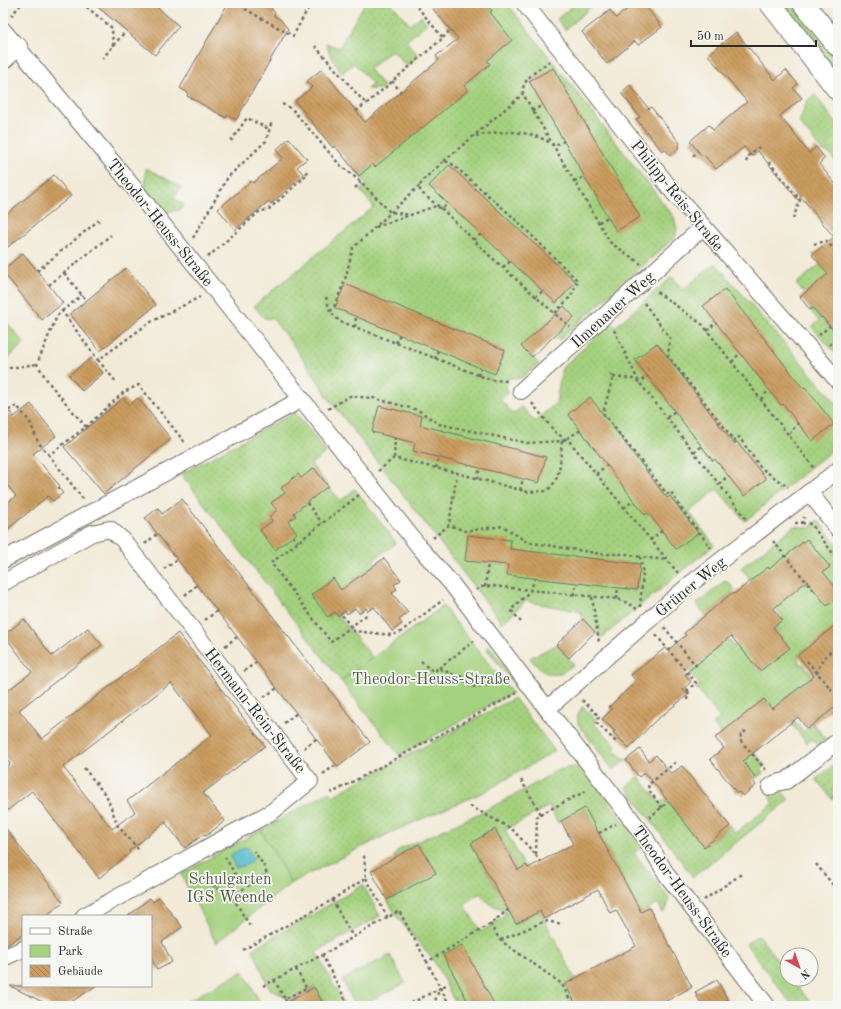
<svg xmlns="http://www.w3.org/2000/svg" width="841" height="1009" font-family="'Old Standard TT',serif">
<defs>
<pattern id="grass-dots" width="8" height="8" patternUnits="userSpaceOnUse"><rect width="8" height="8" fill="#a4d17e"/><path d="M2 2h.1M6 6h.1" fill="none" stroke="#8db46d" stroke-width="1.8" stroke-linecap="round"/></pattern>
<pattern id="building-back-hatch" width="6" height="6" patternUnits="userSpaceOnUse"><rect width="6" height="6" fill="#cb9d60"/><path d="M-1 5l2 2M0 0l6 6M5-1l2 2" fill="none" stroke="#a5804f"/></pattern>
</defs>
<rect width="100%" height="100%" fill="#f6f6f2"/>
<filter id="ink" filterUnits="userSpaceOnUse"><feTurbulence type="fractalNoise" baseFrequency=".025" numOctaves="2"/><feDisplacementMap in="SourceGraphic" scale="8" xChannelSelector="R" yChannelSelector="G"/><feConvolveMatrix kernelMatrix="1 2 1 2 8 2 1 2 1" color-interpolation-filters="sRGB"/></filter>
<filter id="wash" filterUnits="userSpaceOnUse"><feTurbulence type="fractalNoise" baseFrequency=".012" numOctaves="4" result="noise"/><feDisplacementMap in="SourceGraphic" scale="16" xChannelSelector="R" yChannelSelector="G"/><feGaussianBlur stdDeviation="0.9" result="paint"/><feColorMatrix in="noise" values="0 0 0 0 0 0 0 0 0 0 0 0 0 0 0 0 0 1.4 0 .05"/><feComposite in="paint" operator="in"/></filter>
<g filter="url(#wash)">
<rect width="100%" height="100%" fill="#f2ead7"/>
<path fill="url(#grass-dots)" stroke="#687e54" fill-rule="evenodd" d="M365,3H391L410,25L421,16L427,23L406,41L419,56L407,67L392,50L369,69L384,87L381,89H367L373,84L354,63L342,73L331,57L326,43L339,48Z
M485,3H507L674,217L677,229L675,237L559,340L544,325L522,346L539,364L521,378H509L506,385L508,393L501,400L513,414L522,407L535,421L556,403L562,368L611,323L615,327L672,277L683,290L715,263L838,405V445L745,521L717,489L689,512L714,545L601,638L583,619L581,612L526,601L502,623L329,399C312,370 293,345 273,319L264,318L254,306L374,207L360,190L368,184L359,176L468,90L464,86L490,65L487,61L512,40L490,12L492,10Z
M576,3H595L565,30L557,19Z
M782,3H791L838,61V75Z
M815,95L838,126V169C836,162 832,153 823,151L799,123L807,101Z
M146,168L181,187L174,199L184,205L179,210L166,212L145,187Z
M833,254L838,266L805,294L796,284Z
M813,308L838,336V356L812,327L819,321L810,310Z
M295,412L326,452L311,464L340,501L355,489L396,543L373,560L376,564L341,590L333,578L311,595L328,617L335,612L373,658L341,681L181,474Z
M818,520L838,546V630L812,656L806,648L798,655L799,664H803L836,706L831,710L808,680L784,699L794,713L782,721L764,699L738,720L760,748L754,752L765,766L761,770L763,773L756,778L718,741L723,737L713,724L720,718L696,688L700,685L683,663L693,654L700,662L720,646L709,633L715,627L697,604L726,580L735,590L708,613L734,646L739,643L751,658L749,660L759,672L789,647L774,626L783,618L741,568L794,526L809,528Z
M556,645L574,664C554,680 546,677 530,658Z
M489,646L544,717L541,719L486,648Z
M514,698L555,751L484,792L394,831L291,883L261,830L329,792L332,796Z
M583,706L596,719L594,724L617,746L613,750L626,760L613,770L578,724V714Z
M794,720L803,732L814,724L825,738L817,744L812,739L807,743L791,723Z
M838,762V780L833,789V800L816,779Z
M581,765L642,845V847L634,853L669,898L667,908L663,913L658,903L641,912L585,808L558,823L549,806L505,830L524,866L518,870L495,829L471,843L516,924L540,911L575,979L577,1006H457L434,961L397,917L387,900L436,873L419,844L393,858L398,850C452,826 504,804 554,772C563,768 571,768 581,765ZM480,893C486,902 492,906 503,909L505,916L481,932L464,904Z
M639,777L660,803L666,799L704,847L730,826L735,833L774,803L770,798L771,793L781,790L789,800L693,877L626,787Z
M363,885L380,916L316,952L345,1006H325L314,987L290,1000L269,988L253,949Z
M758,935L787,972V979H792L813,1006H793L746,944Z"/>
<path fill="#a4d17e" stroke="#687e54" d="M3,318L24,343L6,361L5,366H3Z
M443,606L512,693L399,755L341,681Z
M261,830L291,883L216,943L181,874Z
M390,955L405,983L360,1006H356L342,980Z
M243,971L262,1006H179Z"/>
<path fill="#52bccf" stroke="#3e747d" d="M245,847L248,848L254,859C251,863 241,868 235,867L231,856L233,853Z"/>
<g id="blocks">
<path fill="url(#building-back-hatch)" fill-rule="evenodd" d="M93,3H152L179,26L155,55Z
M228,3H267L275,13L274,16L280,19L288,29L236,120L228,115L226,118L193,99L187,96L188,93L180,88Z
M428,3H485L492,11L490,12L512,40L487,61L490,64L464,86L468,90L375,167L373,164L359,176L335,146L333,148L295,101L312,87L307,81L322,69L365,122L439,60L436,56L458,39Z
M635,3H643L662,27L638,45L635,41L607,64L582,32L610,10L616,18Z
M736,32L775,80L786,70L798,84L793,88L802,98L780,116L809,153L816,147L825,158L819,164L838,187V336L822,317L821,318L813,308L810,310L800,297L828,274L812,255L834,237L801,197L798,200L758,151L752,156L744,147L716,169L704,155L702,156L690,141L709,125L713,130L747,102L708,55Z
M553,68L640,217L616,231L529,81Z
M630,85L649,109L651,107L680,143L677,150L670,155L665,149L662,151L636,119L640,117L621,93Z
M289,138L307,159L297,167L304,175L271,204L269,201L235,230L218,209L251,181L253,183L283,158L276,150Z
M449,165L576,282L556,303L429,186Z
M54,175L71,196L3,251V217Z
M23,253L63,303L42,320L3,272V270Z
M126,268L156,305L100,351L70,314Z
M345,284L505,350L495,374L335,308Z
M725,289L803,388L805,387L834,424L812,441L783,404L781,405L703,306Z
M564,306L574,317L532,357L521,346Z
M657,343L734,444L737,442L766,479L744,496L715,459L713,461L635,360Z
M91,358L103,373L82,391L69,375Z
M590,397L667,498L670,496L698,533L676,549L648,513L645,515L568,414Z
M123,398L129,405L138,398L171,439L104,494L64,447Z
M31,404L56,436L33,454L60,486L58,488L63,493L53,501L48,496L3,533V506L16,496L3,480V418L10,412L14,417Z
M379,406L422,416L420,425L546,457L539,483L413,451L415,443L372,432Z
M314,468L328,486L294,513L296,516L288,522L297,533L275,550L260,530L272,521L269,517L277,510L271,503L285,493L281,488L298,474L301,478Z
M182,499L370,742L338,767L145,518L158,508L162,514Z
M468,535L511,540L510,549L640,564L637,590L507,575L508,565L465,561Z
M807,539L830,567L823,572L838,590V597L827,606L807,581L773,609L782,620L773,627L790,648L760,671L731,636L685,674L691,682L683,689L688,695L655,721L629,748L613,732L615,731L602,719L612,709L609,707L636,681L631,675L665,648L667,651L686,635L684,633L733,592L734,594L768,567L769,569Z
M384,558L401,580L394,585L397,589L392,593L408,613L399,620L402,624L392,631L374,607L368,611L366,608L359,613L355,608L347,614L345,611L338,616L335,612L328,617L311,595L333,578L341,590Z
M24,619L52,656L88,628L102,645L19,710L42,739L178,633L265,746L203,793L225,821L206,836L204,834L185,848L165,822L129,851L130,853L99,878L32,791L3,814V769L10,764L3,755V694L32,672L4,635ZM171,683L212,735L127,801L135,812L112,829L63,767Z
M583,619L595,632L569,658L556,645Z
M838,623V705L807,729L798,717L743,761L756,778L753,781L756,785L743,796L739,792L737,793L710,759L724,748L715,738L764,699L772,709L814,676L798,655Z
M640,749L649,761L656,755L671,774L682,766L730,826L704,847L645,772L639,777L626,760Z
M585,808L641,912L649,908L692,987L657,1006H577L565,984L636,946L616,910L610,913L598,889L544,919L540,911L516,924L471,843L495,829L518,870L526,865L528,868L573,844L561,821Z
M3,825L63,902L46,916H23V934L3,948Z
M419,844L436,873L387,900L371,871Z
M159,897L182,927L162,942L172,962L157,970L151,958V916H128L150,898L153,902Z
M462,945L489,994L495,1006H470L454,975L443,955Z
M717,980L731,1006H702L695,992Z
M10,986H96L65,1006H51Z
M314,987L325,1006H280L308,991Z"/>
</g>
</g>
<g filter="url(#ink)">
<use href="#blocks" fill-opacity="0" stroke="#716e67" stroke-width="1"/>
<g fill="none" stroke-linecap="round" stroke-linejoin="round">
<defs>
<path id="minor" d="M524,3L674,193L838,381
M3,30L125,177L421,549L451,583L644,836L667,875L767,1006
M3,62L19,46
M521,391L703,227
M810,493L838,529
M3,560L302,399
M3,583L92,533L110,529L123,540L310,781L273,811L84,916
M547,709L689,585L838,470
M770,787L776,783L786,781L838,741
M3,958L23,949"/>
<path id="major" d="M770,3L838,90
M803,3L838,46"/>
</defs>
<use href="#minor" stroke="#716e67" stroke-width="18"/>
<use href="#major" stroke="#716e67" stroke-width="23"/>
<path stroke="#716e67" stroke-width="2.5" stroke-dasharray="3 3" stroke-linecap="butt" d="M82,3L112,28L113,46
M245,9L293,36L311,3
M11,16L22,3
M443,38L450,30
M719,38L723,43
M315,46L366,104L443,38L414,3
M102,59L124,33
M550,61C539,70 521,78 523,94L610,242L641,264
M392,81L401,92
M282,104L292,109L339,164L361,182L390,212L411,215
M356,111L366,104
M532,111L543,105
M476,136C500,130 534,129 554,146L564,141
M231,141L247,118L269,129
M693,156L698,151
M444,161L523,94
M746,162L750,154L759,147
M769,162L800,200L793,219
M574,181L585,177
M355,188L361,182
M599,222L608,217
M376,227L436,206L442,209L448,203
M193,238L228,177L266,141L272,121
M474,240L481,234
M814,244L827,241L838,255
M208,257L260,211L268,210L308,174L304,170
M503,267L511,261
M37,271L99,220
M64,273L86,300
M49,285L111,235
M657,292L703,325L814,468
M326,297L330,311L340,322L345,323L491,380L509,381
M535,297L543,291
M644,303L670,338L668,356L735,441L739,437L761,468L788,487
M62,311L82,295
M330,311L333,309L345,280L353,248L420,185
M555,313L571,296L578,281L513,217L451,163L444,161L423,180L420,185V190L423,194L442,209L490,256L570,327
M355,327L356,317
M614,330L639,382L747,520
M707,331L716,322
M819,335L830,326
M396,343L400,334
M829,345L838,338
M435,359L438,350
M98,360L117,383
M732,362L740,353
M3,369L37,364
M610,374L613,377L603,413L667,494L671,492L681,508L711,548
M478,376L481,368
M613,377L633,379L639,382L648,376
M761,399L769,390
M532,403L555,432L570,442L678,573
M328,409L350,396L373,398L418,410L439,424L527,443L562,441C560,459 562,478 547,491L528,492L457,473
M3,413L17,406L30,422L38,442L49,455
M667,417L675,411
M86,427L49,383L37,364L57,316L62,311L98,360L149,323L200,297
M789,434L798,423
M562,441L581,430
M694,452L702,446
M394,458L395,438
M436,468L439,457
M378,471L394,458L457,473L449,525
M596,474L607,465
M477,479L480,468
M719,484L728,476
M520,490L523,479
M359,495L271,563L331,642L369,613
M83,499L49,455L86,427L124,392L139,385L186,444
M307,503L322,523
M624,508L634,500
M795,523H802L804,517
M802,523L811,524L838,560
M293,536L298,542
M433,538L449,525L465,531L503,526L527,542L602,554H627L640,557
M650,540L662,531
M773,541L813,590
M145,544L157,534
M164,569L177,560
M485,587L488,563
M476,590L481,587L492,586L617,599L628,603L637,609
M185,595L197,585
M574,595L576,583
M592,597L599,643
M617,599L618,587
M640,607L643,573L640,557L667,560
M342,615L354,631L391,635L399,633L443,600
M205,620L217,611
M521,622L511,610L530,591L535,579
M664,627L698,668
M656,635L696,683L685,692
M225,646L237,637
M421,661L429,669L435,671L438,668L454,675L457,678L460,675L470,687L490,685L501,675
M807,661L832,690
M439,668L474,641
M244,671L257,662
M817,674C820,661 825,656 835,648L837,639
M264,697L277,688
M582,700L599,716L597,723L616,742L619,739
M687,700L689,689
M284,723L297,713
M746,731L741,735L740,740L766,770
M304,748L316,739
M84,768L107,797L118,826L140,851
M323,774L336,765
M521,780L541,814
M331,791L332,793L517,693
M470,806L512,829L536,855L537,816L588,790
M662,808L649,790L648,785L676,762
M649,818L668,802
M599,833L616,824
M536,855L540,862
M225,857L235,874L214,886L232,896L251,928
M816,864L838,891
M366,878L388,918
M232,896L267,874L264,866L254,851
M332,900L353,937
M704,900L743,873
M490,924L500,940L562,984L573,1006
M501,940L545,921L563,924
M243,950L332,900L366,878L364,855
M322,955L399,911L427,962
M296,969L308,991
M274,980L285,999L306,988
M263,986L322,955L349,1006
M285,999L288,1006
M406,1006L446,985
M428,1006L434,1003L436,1006
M433,1006L440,988
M450,1006L427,962L490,924L508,910"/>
<use href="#minor" stroke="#fff" stroke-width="16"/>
<use href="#major" stroke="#fff" stroke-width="21"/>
</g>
</g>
<g text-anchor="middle" stroke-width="3.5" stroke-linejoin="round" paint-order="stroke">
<g font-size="16" fill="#2b2b2b" stroke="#f6f6f2">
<text transform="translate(678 195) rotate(51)" y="6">Philipp-Reis-Straße</text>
<text transform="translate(161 222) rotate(51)" y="6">Theodor-Heuss-Straße</text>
<text transform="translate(612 309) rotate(-42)" y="6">Ilmenauer Weg</text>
<text transform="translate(690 586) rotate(-39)" y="6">Grüner Weg</text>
<text transform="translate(256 710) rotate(52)" y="6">Hermann-Rein-Straße</text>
<text transform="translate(683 891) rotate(54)" y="6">Theodor-Heuss-Straße</text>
</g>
<g font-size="16" fill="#4f5d44" stroke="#f6f6f2">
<text x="431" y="684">Theodor-Heuss-Straße</text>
<text x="230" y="884">Schulgarten<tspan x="230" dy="18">IGS Weende</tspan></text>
</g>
</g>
<rect width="841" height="1009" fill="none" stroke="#f6f6f2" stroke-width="16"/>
<rect x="22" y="915" width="130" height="72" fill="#f6f6f2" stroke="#a5a5a2"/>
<rect x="30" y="928" width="20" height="6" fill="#ffffff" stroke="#a5a5a2"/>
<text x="58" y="935" font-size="12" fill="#2b2b2b">Straße</text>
<rect x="30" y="945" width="20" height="12" fill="#a4d17e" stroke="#a5a5a2"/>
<text x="58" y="955" font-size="12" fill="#2b2b2b">Park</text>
<rect x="30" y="965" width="20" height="12" fill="url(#building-back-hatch)" stroke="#a5a5a2"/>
<text x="58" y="975" font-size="12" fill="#2b2b2b">Gebäude</text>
<g transform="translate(799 967) rotate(140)"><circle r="19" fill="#f6f6f2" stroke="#a5a5a2"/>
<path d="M0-3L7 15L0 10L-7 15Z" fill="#d1495b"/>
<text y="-6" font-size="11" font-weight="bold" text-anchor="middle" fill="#2b2b2b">N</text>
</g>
<path d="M691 40v6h125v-6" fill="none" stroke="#2b2b2b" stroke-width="2"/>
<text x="697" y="40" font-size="12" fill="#2b2b2b" stroke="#f6f6f2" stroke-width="3" paint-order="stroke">50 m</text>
</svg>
